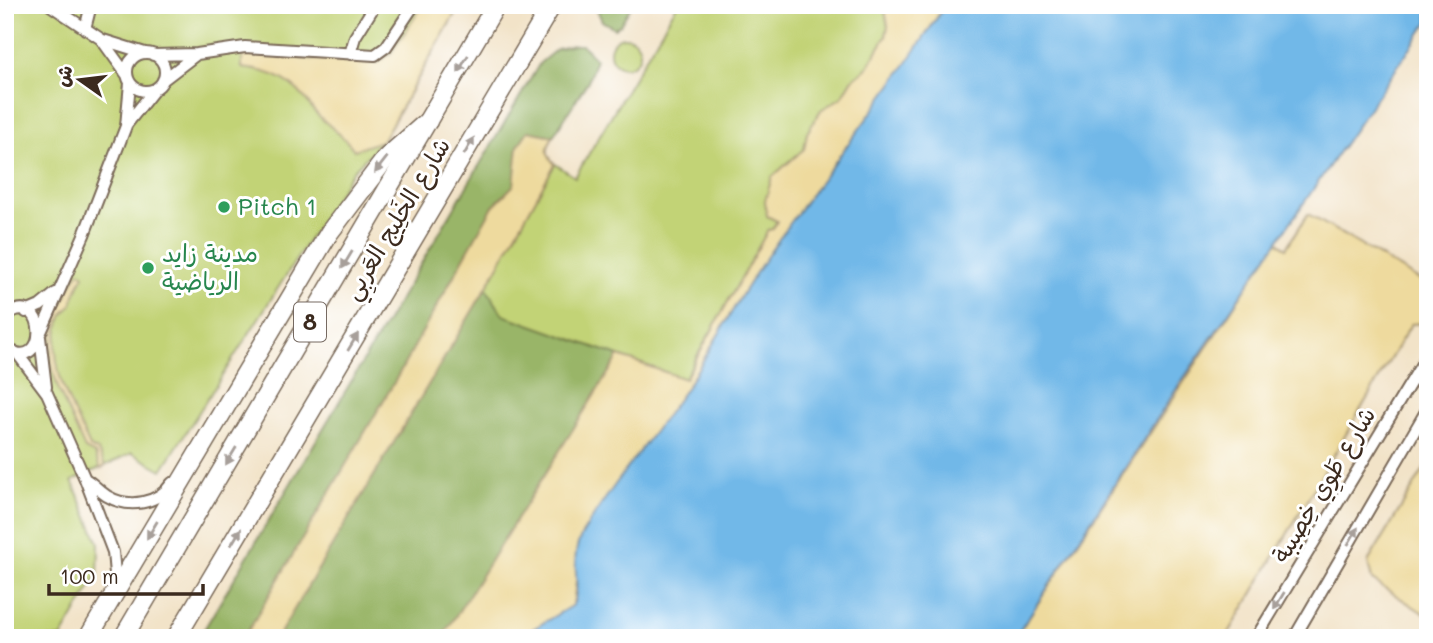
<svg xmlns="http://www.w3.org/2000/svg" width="1433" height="643" font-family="Mali,'Playpen Sans Arabic',sans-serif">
<rect width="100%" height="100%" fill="#fff"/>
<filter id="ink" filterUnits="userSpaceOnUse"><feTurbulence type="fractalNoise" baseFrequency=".0143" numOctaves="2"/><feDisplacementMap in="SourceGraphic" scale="14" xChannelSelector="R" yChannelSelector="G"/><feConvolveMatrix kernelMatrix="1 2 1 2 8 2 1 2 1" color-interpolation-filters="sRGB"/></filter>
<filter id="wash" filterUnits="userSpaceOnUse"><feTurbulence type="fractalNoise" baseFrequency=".00686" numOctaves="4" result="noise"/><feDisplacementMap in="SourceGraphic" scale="28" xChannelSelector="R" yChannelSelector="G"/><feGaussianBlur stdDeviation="1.57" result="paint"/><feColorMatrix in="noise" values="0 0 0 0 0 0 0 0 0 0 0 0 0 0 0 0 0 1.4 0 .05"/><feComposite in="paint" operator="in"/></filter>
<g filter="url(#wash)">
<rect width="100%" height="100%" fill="#f2e3c8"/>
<path fill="#c2d376" stroke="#7e7e4a" stroke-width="2" d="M5,5H460L382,141L352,172L162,470L132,453L72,481L99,543L98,575L61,638H5Z
M677,5H884L888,26L886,36L868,67L853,79L842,97L821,110L807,133L804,149L772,177L767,216L777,221L773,229L768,231L684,379L503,315L486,288L555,164L575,177Z
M610 52a15 15 0 1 1 30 0a15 15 0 1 1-30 0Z"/>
<path fill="#99b567" stroke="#6a7042" stroke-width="2" d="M595,5H632L620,25L614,28L602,21Z
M573,45H582L596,59L588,81L553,136L528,131L518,146L514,185L493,206L395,381L244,638H199L540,63L557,49Z
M486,288L503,315L619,356L442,638H277Z"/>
<path fill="#eeda9e" stroke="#94825e" stroke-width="2" d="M423,5H460L382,141L354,150C343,133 321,122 311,107C295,81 272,71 242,68V55L377,63L391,53Z
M884,5H945L887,95L845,148L749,283L686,388L582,534L573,605L518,638H442L619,356L685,379L768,230L773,229L777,221L767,216L765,201L772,177L804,149L807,133L821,110L842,97L853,79L868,67L886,36L888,26Z
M528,131L553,136C547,148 544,153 555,164L486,288L277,638H244L395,381L493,206L514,185L518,146Z
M1308,214L1421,281L1428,270V323L1411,324L1226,638H1015L1277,241L1286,248Z
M79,271L84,275C78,285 75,294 72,304C70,309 64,311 62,317C43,362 72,406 90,447L98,451L105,466L100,469L95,454L85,449C49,367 33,355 79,271Z
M1428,463V616L1372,580L1368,562Z"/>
<path fill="#71b8e8" stroke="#567183" stroke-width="2" d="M945,5H1428V22L1179,385L1015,638H518L573,605C583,582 567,559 583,533C612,484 651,438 684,391C708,356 727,318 750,282C811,187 885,102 945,5Z"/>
</g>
<g filter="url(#ink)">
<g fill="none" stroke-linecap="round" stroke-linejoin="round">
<defs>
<path id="minor" d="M50,5L101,39L127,75
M85,29L91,5
M103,40L145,53
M127 72a19 19 0 1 1 38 0a19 19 0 1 1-38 0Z
M350,54L355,37L375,5
M153,55L197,54L245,47L375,55L386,47L414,5
M163,80L197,54
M127,124L154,90
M26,312L40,306L56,293
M5,316C49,284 50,379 5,347
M41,332L84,235L126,126L130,83
M40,337L46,387
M17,353L47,393L85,479L113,552L116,585
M85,479C93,483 99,491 107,496C129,509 158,504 172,483
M1256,638L1428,354
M1294,638L1428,408"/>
<path id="primary" d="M88,638L329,233L386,158L428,121"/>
<path id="trunk" d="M123,638L496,5
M176,638L552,5"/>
</defs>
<use href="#minor" stroke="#7b6b5a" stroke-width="14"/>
<use href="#primary" stroke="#7b6b5a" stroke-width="21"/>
<use href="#trunk" stroke="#7b6b5a" stroke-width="21"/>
<use href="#minor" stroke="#fff" stroke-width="10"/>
<use href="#primary" stroke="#fff" stroke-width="18"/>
<use href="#trunk" stroke="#fff" stroke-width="18"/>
</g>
<defs><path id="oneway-solid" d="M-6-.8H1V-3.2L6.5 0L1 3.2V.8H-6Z" transform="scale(1.75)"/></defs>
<g fill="#a79f9a">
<use href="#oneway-solid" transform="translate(463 64) rotate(120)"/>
<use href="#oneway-solid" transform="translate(469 146) rotate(-60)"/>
<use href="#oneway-solid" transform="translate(381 165) rotate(128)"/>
<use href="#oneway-solid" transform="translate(347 260) rotate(121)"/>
<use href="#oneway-solid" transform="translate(353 342) rotate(-59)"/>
<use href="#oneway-solid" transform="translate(231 456) rotate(121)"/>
<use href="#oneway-solid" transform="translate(152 530) rotate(121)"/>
<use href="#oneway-solid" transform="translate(1353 536) rotate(-60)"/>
<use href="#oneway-solid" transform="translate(236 537) rotate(-59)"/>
<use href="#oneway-solid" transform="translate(1279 601) rotate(121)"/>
</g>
</g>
<g fill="#2e9e5b" stroke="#fff" stroke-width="2.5">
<circle cx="224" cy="207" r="7"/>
<circle cx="148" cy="268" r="7"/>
</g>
<g text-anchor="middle" stroke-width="6" stroke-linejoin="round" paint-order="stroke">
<rect fill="#fff" stroke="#766a62" stroke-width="2" x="294" y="302.5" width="32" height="39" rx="5"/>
<g font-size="23" font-weight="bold" fill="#3b2a1e">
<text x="310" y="330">8</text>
</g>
<g font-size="24" fill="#27864d" stroke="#fff" text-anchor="start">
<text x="238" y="215">Pitch 1</text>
<text x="162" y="262">مدينة زايد<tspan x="162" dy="28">الرياضية</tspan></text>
</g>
<g font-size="24" fill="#3b2a1e" stroke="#fff">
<text transform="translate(397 219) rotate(-59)" y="8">شارع الخَلِيج العَربِي</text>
<text transform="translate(1324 485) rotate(-59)" y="8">شارع طَوِي خِصِيبة</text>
</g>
</g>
<rect width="1433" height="643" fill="none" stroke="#fff" stroke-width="28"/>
<g transform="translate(80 80) rotate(284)" stroke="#ffffff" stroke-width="5" paint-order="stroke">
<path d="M0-5L12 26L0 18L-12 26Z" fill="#3b2a1e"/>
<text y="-10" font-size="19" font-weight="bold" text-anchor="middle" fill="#3b2a1e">ش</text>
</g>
<path d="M49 584v10h154v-10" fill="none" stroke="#3b2a1e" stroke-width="3.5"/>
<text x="60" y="584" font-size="21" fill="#3b2a1e" stroke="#ffffff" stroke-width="5" paint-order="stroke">100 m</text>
</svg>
